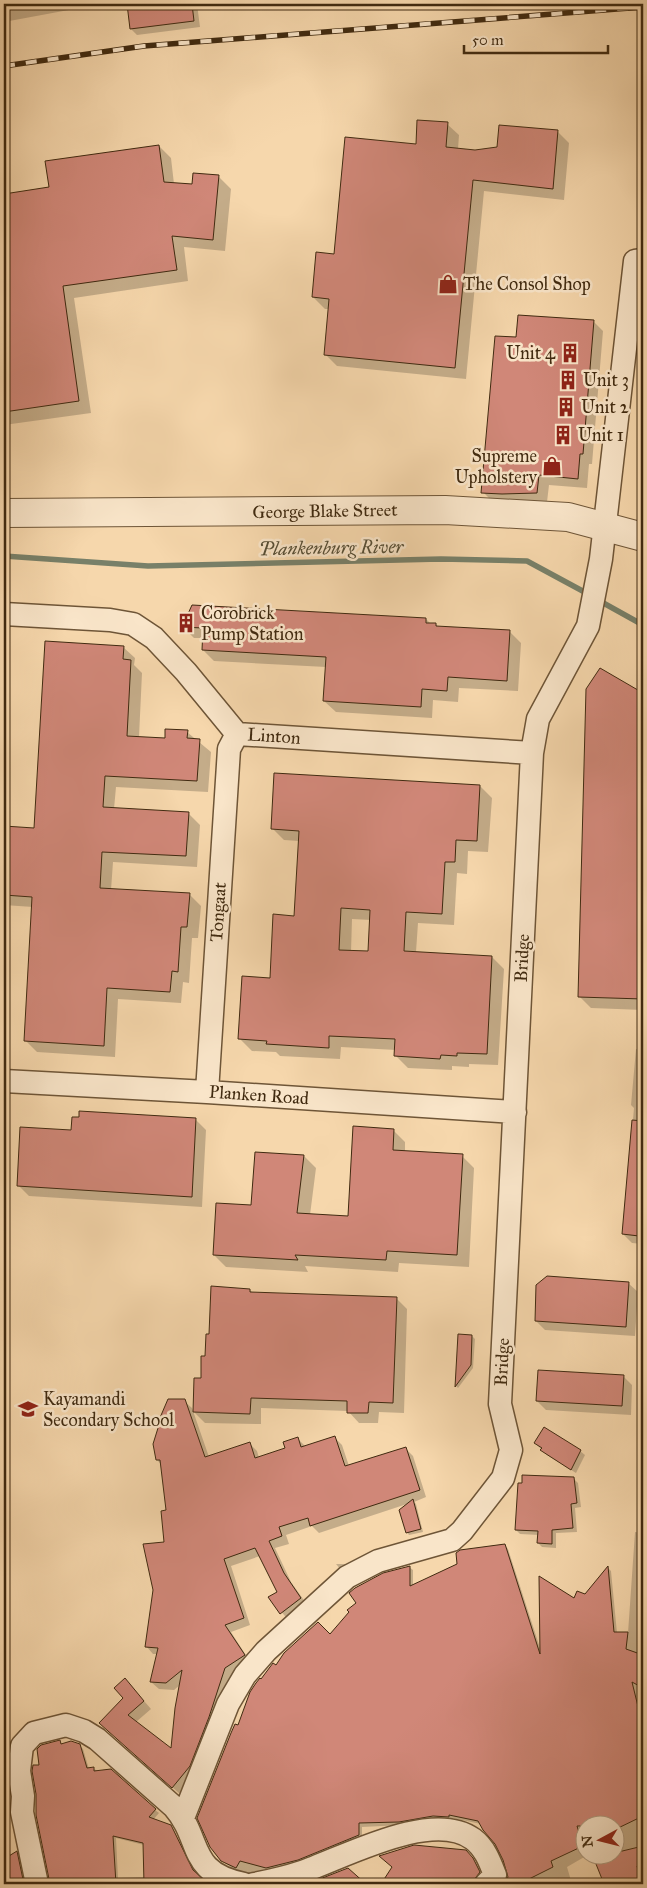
<svg xmlns="http://www.w3.org/2000/svg" width="647" height="1888" font-family="'IM FELL Great Primer',serif">
<rect width="100%" height="100%" fill="#f6d7ac"/>
<filter id="stains"><feTurbulence type="fractalNoise" baseFrequency=".004" numOctaves="4"/><feColorMatrix values="0 0 0 0 .2 0 0 0 0 .09 0 0 0 0 .02 0 0 0 .5 -.17"/></filter>
<radialGradient id="worn" r=".72"><stop offset=".6" stop-color="#630" stop-opacity="0"/><stop offset="1" stop-color="#630" stop-opacity=".3"/></radialGradient>
<path fill="#0003" fill-rule="evenodd" d="M4,4H101L4,22Z
M141,4H197L200,27L137,35L131,29L128,5Z
M447,124L459,135L458,149L475,151L498,148L558,132L569,143L564,200L484,191L466,379L337,366L325,354L329,309H325L313,297L335,256L417,145Z
M159,146L171,158L174,184L193,185L219,177L231,189L225,251L184,247L188,281L74,298L91,413L4,425V195L50,188Z
M593,321L603,331L592,464H589L587,488L549,485L547,502H493L483,492Z
M643,437V492L639,488Z
M426,619L431,624H436L438,627L509,631L521,643L518,691L459,688L458,702L433,700L432,718L336,712L324,701L326,667L214,661L203,650V638H194L183,627Z
M123,647L135,658L134,665L142,673L139,737L166,739L187,732L211,752L208,792L116,787L114,809L188,813L200,825L197,867L113,862L111,890L189,894L201,906L198,938H192L189,983L183,982L181,1003L118,999L115,1057L37,1052L25,1040L33,907L4,905V827L35,829Z
M601,670L643,695V1010L591,1008L579,996Z
M480,786L492,798L488,852L468,851L467,874L457,873L454,925L418,923L416,952L492,957L504,969L498,1065L469,1064V1067L452,1066V1070L408,1068L396,1056V1050L341,1047L340,1059L280,1056L276,1052L252,1051L240,1039L271,979L295,917L299,841L284,840L272,828ZM352,919L371,920L369,953L351,952Z
M636,1049L643,1050V1244L632,1243L623,1234L634,1108L631,1105Z
M196,1120L206,1130L202,1207L29,1196L18,1185L72,1132Z
M393,1130L405,1142V1152L462,1156L474,1168L469,1267L399,1263L398,1272L305,1266L308,1272L226,1267L214,1255L253,1206L304,1156L316,1168L310,1215L349,1217Z
M628,1283L638,1292L635,1336L545,1330L536,1321Z
M250,1290L253,1293L396,1298L407,1309L404,1413L379,1412L378,1423H359L348,1411L261,1408V1424L205,1423L194,1412L211,1335Z
M459,1335L472,1336L475,1339L473,1368L458,1388L456,1386Z
M623,1376L632,1385L631,1415L546,1410L537,1401Z
M184,1401L192,1408L209,1457L250,1444L257,1451L259,1458L287,1449L298,1439L306,1447L334,1437L342,1445L349,1466L405,1448L413,1456L426,1497L414,1502L416,1504L423,1532L409,1535L407,1532L410,1503L319,1533L312,1526L286,1535L289,1544L275,1548L291,1582L308,1606L289,1621L270,1598L279,1593L260,1556L231,1566L250,1625L231,1632L251,1663L197,1773L180,1794L108,1730L125,1698V1679L151,1709L136,1722L172,1750L180,1685L174,1690L159,1689L151,1682L158,1654H153L146,1646L166,1543L167,1511L161,1464L157,1460Z
M535,1443L580,1451L585,1455L576,1473L547,1455Z
M573,1478L578,1483L581,1507L575,1508L577,1532L556,1533V1548L542,1547L538,1543L539,1535L520,1534L516,1530Z
M635,1532L643,1533V1884H596L604,1881L595,1856H614V1826H584V1856H586L567,1867L572,1884H504L509,1879L508,1870L499,1849L481,1824L452,1818V1820L403,1825L362,1827V1839L302,1863L253,1875L235,1870L226,1864L215,1854L198,1818L261,1681L276,1667L331,1636L409,1567L413,1570V1586L505,1545L508,1549L541,1651L575,1599L586,1595L608,1568L611,1571L617,1633H628Z
M336,1564H346L348,1566L341,1570Z
M59,1741L62,1744L79,1745L83,1749L89,1769L93,1768L155,1810L159,1813L153,1820L170,1826L174,1830L190,1865L196,1875L207,1884H51L41,1767ZM116,1838L144,1845L145,1877L118,1878Z
M465,1851L476,1863L483,1876L477,1884H382L394,1867Z
M16,1852L20,1856L26,1884H4V1859Z
M348,1869L364,1884H310Z"/>
<g fill="none" stroke-linecap="round" stroke-linejoin="round">
<path stroke="#788069" stroke-width="5.5" d="M4,556L148,566L441,559L527,561L590,595
M598,600L643,625"/>
</g>
<path fill="#d08778" stroke="#402a10" fill-rule="evenodd" d="M127,4H192L194,21L130,29Z
M417,120L448,122L446,147L475,150L497,147L499,125L558,130L553,189L473,180L455,368L324,355L329,299L312,297L316,252L334,254L345,137L416,144Z
M159,145L164,182L192,184L193,173L219,175L213,240L172,236L177,270L63,286L79,401L4,412V194L49,187L45,161Z
M518,315L594,320L583,454H580L578,479L539,475L537,493L502,494L481,493L495,336L516,337Z
M192,605L426,618V623H436V626L510,630L507,681L448,677L447,691L422,689L421,707L323,701L326,657L202,650L203,628L182,627Z
M45,641L124,646L123,659L131,660L127,736L165,738V729L188,730L187,738L200,739L197,781L105,776L103,807L189,812L186,856L102,852L100,888L190,893L187,927H181L178,972L172,971L170,992L107,988L104,1046L24,1041L32,897L4,895V826L34,828Z
M600,668L643,693V999L578,997L586,689Z
M274,773L480,785L477,841L456,840L455,862H445L442,914L406,912L404,951L492,956L487,1054L457,1053V1056L441,1055L440,1059L394,1056L395,1039L329,1036V1048L266,1044L267,1041L238,1039L242,976L270,978L273,914L294,916L299,831L271,829ZM341,908L370,910L368,951L339,950Z
M79,1111L196,1118L192,1197L17,1186L20,1127L71,1130L72,1117H79Z
M632,1120L643,1121V1183L639,1236L622,1234Z
M353,1126L394,1129L393,1150L463,1154L457,1255L387,1251L386,1260L295,1255L298,1260L213,1255L216,1203L251,1205L255,1152L304,1155L297,1213L348,1216Z
M547,1276L629,1282L626,1327L535,1321L536,1285Z
M211,1286L250,1289V1292L397,1297L393,1403L369,1402L368,1413H347V1401L251,1398L250,1414L193,1412L194,1378H201V1356H205L206,1334H209Z
M458,1334L472,1335L471,1365L455,1387Z
M538,1370L624,1375L622,1406L536,1401Z
M168,1399H185L205,1457L250,1442L255,1458L285,1448L283,1442L298,1437L301,1447L335,1436L345,1466L406,1447L420,1490L310,1526L308,1518L279,1527L282,1536L269,1541L284,1573L301,1598L280,1614L268,1597L277,1592L255,1548L224,1559L244,1618L225,1625L245,1655L225,1668L209,1717L190,1766L172,1788L99,1723L123,1698L114,1688L125,1678L144,1701L128,1715L171,1748L175,1708L182,1670L166,1683L150,1682L158,1648L145,1647L153,1590L143,1544L164,1542L161,1511L166,1510L160,1460H156L153,1444L158,1428L156,1427Z
M544,1427L581,1450L571,1470L540,1450L542,1448L534,1443Z
M522,1475L574,1477L577,1503L571,1504L573,1528L552,1530V1544L537,1543L538,1531L515,1530L518,1483H522Z
M413,1499L421,1529L406,1533L399,1510Z
M505,1544L540,1654L539,1576L574,1598L577,1591L585,1594L608,1566L614,1632H628L626,1649L643,1655V1688L632,1682L643,1727V1816L614,1830V1826H577L583,1846L551,1861L553,1867L519,1884H504L508,1877L503,1860L495,1844L483,1830L478,1821L449,1815V1817L433,1816L399,1822L359,1823V1835L298,1860L266,1868L240,1861L236,1868L221,1861L210,1847L197,1818L231,1733L235,1724L238,1725L250,1692L256,1683L260,1678L261,1679L273,1663L276,1665L284,1653L318,1622L330,1634L349,1612L347,1610L356,1603L349,1593L355,1588L383,1573L410,1566V1586L457,1564L456,1553L460,1550Z
M60,1740L61,1744L71,1741L80,1744L87,1768L94,1767V1771L111,1769L156,1809L149,1817L171,1825L193,1870L209,1884H144L143,1843L113,1836L116,1884H50L36,1815V1794L32,1771L33,1765H39L37,1749L41,1745Z
M414,1845L466,1850L473,1858L480,1872L474,1880L473,1884H381L392,1867L379,1856Z
M643,1846V1865L637,1866L642,1884H604L594,1859L614,1856V1853Z
M17,1851L24,1884H4V1859Z
M348,1868L366,1884H307L325,1877Z"/>
<g fill="none" stroke-linecap="round" stroke-linejoin="round">
<defs>
<path id="minor" d="M4,614L110,620L133,624L154,638L186,672L237,734L532,753
M4,1081L207,1092L515,1112
M207,1092L229,749L237,734
M183,1818L228,1704L245,1675L266,1651L347,1577L378,1561L452,1540L462,1531L503,1478L511,1450L500,1404L532,753L538,719L588,626L601,559L635,261L643,260
M37,1884L22,1812L23,1796L19,1771L22,1746L34,1733L66,1725L84,1731L97,1739L174,1807C203,1840 186,1872 244,1884
M254,1884C270,1881 287,1877 302,1872C345,1857 432,1809 473,1839C485,1848 490,1862 495,1875L486,1884"/>
<path id="tertiary" d="M4,513L445,510L568,517L643,537"/>
</defs>
<use href="#minor" stroke="#6e5537" stroke-width="25"/>
<use href="#tertiary" stroke="#6e5537" stroke-width="30"/>
<use href="#minor" stroke="#f9e5c9" stroke-width="22"/>
<use href="#tertiary" stroke="#f9e5c9" stroke-width="28"/>
<defs>
<path id="rail" d="M4,66L144,46L643,7"/>
</defs>
<use href="#rail" stroke="#402a10" stroke-width="5.5"/>
<use href="#rail" stroke="#f9e5c9" stroke-width="4" stroke-dasharray="11" stroke-linecap="butt"/>
</g>
<defs>
<symbol id="shop-bare" viewBox="-9 -9 18 18"><path d="M-5-2.5h2.3a2.7 3.5 0 0 1 5.4 0H5L5.5 6h-11ZM-1.5-2.5h3a1.5 2.3 0 0 0-3 0Z" fill="#8f2418" stroke="#f9e5c9" stroke-width="2.5" paint-order="stroke"/></symbol>
<symbol id="building-bare" viewBox="-9 -9 18 18"><path d="M-4-6H4V6H1V3H-1V6H-4ZM-2.5-4.3h1.7v1.8h-1.7ZM.8-4.3h1.7v1.8H.8ZM-2.5-1h1.7V.8h-1.7ZM.8-1h1.7V.8H.8Z" fill="#8f2418" stroke="#f9e5c9" stroke-width="2.5" paint-order="stroke"/></symbol>
<symbol id="school-bare" viewBox="-9 -9 18 18"><path d="M0-5L7-2L0 1L-7-2ZM-4 1L0 2.5L4 1V4Q0 6-4 4Z" fill="#8f2418" stroke="#f9e5c9" stroke-width="2.5" paint-order="stroke"/></symbol>
</defs>
<g fill-rule="evenodd">
<use href="#shop-bare" x="434" y="270" width="28" height="28"/>
<use href="#building-bare" x="556" y="339" width="28" height="28"/>
<use href="#building-bare" x="554" y="366" width="28" height="28"/>
<use href="#building-bare" x="552" y="393" width="28" height="28"/>
<use href="#building-bare" x="549" y="421" width="28" height="28"/>
<use href="#shop-bare" x="538" y="452" width="28" height="28"/>
<use href="#building-bare" x="172" y="609" width="28" height="28"/>
<use href="#school-bare" x="14" y="1395" width="28" height="28"/>
</g>
<g text-anchor="middle" stroke-width="5" stroke-linejoin="round" paint-order="stroke">
<g font-size="18" fill="#402a10" stroke="#f9e5c9" text-anchor="start">
<text x="463" y="290">The Consol Shop</text>
<text x="555" y="359" text-anchor="end">Unit 4</text>
<text x="583" y="386">Unit 3</text>
<text x="581" y="413">Unit 2</text>
<text x="578" y="441">Unit 1</text>
<text x="537" y="462" text-anchor="end">Supreme<tspan x="537" dy="21">Upholstery</tspan></text>
<text x="201" y="619">Corobrick<tspan x="201" dy="21">Pump Station</tspan></text>
<text x="43" y="1405">Kayamandi<tspan x="43" dy="21">Secondary School</tspan></text>
</g>
<g font-size="18" fill="#402a10" stroke="#f9e5c9">
<text transform="translate(325 511) rotate(-1)" y="6">George Blake Street</text>
<text transform="translate(274 736) rotate(4)" y="6">Linton</text>
<text transform="translate(218 912) rotate(-86)" y="6">Tongaat</text>
<text transform="translate(522 958) rotate(-87)" y="6">Bridge</text>
<text transform="translate(259 1095) rotate(4)" y="6">Planken Road</text>
<text transform="translate(502 1362) rotate(-87)" y="6">Bridge</text>
</g>
<g font-size="19" font-style="italic" fill="#574e35" stroke="#f9e5c9">
<text transform="translate(331 547) rotate(-1)" y="7">Plankenburg River</text>
</g>
</g>
<rect width="647" height="1888" fill="none" stroke="#f6d7ac" stroke-width="20"/>
<rect x="5" y="5" width="637" height="1878" fill="none" stroke="#402a10" stroke-width="2.5"/>
<rect x="10" y="10" width="627" height="1868" fill="none" stroke="#402a10"/>
<g transform="translate(600 1840) rotate(263)"><circle r="24" fill="#f9e5c9" stroke="#af9a7f"/>
<path d="M0-4L9 19L0 12L-9 19Z" fill="#8f2418"/>
<text y="-8" font-size="14" font-weight="bold" text-anchor="middle" fill="#402a10">N</text>
</g>
<path d="M464 45v8h144v-8" fill="none" stroke="#402a10" stroke-width="2.5"/>
<text x="472" y="45" font-size="15" fill="#402a10" stroke="#f9e5c9" stroke-width="4" paint-order="stroke">50 m</text>
<rect width="100%" height="100%" filter="url(#stains)"/>
<rect width="100%" height="100%" fill="url(#worn)"/>
</svg>
